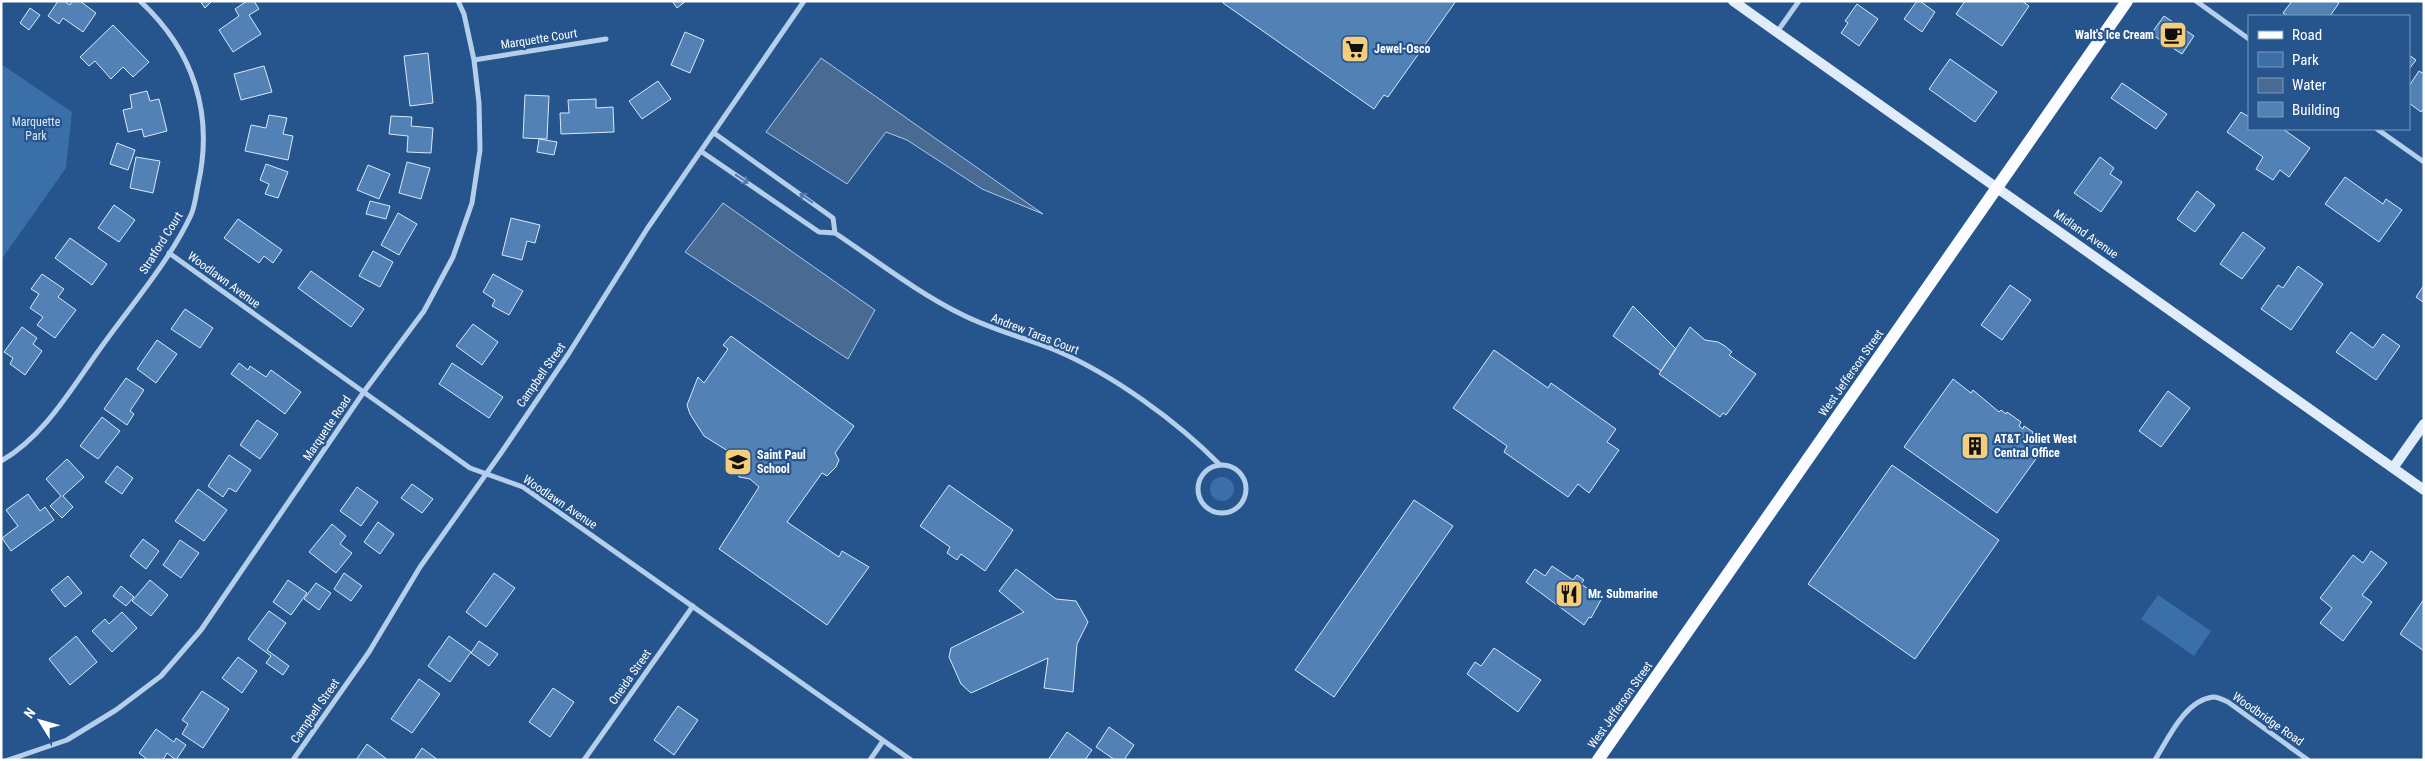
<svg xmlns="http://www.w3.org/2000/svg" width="2425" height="761" font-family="'Roboto Condensed',sans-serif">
<rect width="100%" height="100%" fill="#26558e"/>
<path fill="#3a6faa" d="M1,64L72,112L66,168L1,260Z
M1210 489a12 12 0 1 1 24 0a12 12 0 1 1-24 0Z
M2158,595L2211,631L2194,656L2141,619Z"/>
<path fill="#496b93" stroke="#aacaec" d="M821,58L1043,214L982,189L907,140L886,132L847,184L766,132Z
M723,203L875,310L848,359L685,252Z"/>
<path fill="#5281b6" stroke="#dae8f8" d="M58,1H64L70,5L72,1H80L96,13L83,32L63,18L59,24L48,16Z
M200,1H212L205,8Z
M247,1H254L259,9L249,15L261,34L233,52L219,30L239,16L235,9Z
M672,1H686L677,8Z
M1224,1H1456L1388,97L1384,95L1374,109L1223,3Z
M1917,1H1920L1935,12L1922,32L1904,19Z
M1965,1H2022L2029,6L2002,46L1956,14Z
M2292,1H2336L2339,3L2330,16H2288L2283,13Z
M1857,4L1878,19L1859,46L1841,33L1848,23L1845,21Z
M30,8L40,15L29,30L20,23Z
M2164,16L2194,36L2182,54L2151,34Z
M113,25L149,62L133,77L123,67L111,79L95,61L89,66L80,57Z
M685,32L704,40L690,73L671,65Z
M428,53L433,103L410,106L404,56Z
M2409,55L2416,60L2409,69Z
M1950,59L1997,92L1975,122L1929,89Z
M264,66L272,92L241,100L234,74Z
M2419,71L2424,74V108L2421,112L2409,103V86Z
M658,81L671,99L642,119L629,101Z
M2122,83L2167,114L2156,129L2111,98Z
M147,91L150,101L159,99L167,131L144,137L142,129L128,132L123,110L132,108L130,95Z
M525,95L549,96L547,139L523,138Z
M596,99V108L613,107L614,132L561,134L560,113H569L568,100Z
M2241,112L2249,117V129H2283L2310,148L2289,177L2280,170L2273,180L2256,169L2263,157L2227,132Z
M269,115L287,118L283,134L293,136L288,160L245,151L251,125L266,128Z
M391,116L412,117L411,126L433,128L431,153L407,152L408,136L389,134Z
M539,139L557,142L554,155L537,152Z
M117,143L135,150L128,170L110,164Z
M136,157L160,161L153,193L130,188Z
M2100,157L2114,168L2110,174L2122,182L2101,212L2074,193Z
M407,162L430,168L421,199L399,193Z
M266,164L288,172L278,198L265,194L269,184L260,180Z
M368,165L390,174L379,199L357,190Z
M2345,177L2383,204L2386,199L2402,210L2379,242L2325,204Z
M2197,191L2215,205L2195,232L2177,219Z
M370,201L390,206L386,219L366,214Z
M114,205L135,220L119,242L98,228Z
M398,213L417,224L399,255L381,245Z
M511,218L540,225L535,243L527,241L522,260L502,255Z
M238,219L282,250L273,263L264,256L259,263L224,238Z
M2243,232L2265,248L2242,279L2220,264Z
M70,238L107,264L92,285L55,258Z
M373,251L393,262L380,287L359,276Z
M2298,266L2323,284L2291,330L2261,309L2278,285L2283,288Z
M311,271L364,309L351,327L298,288Z
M42,274L64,289L58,297L76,310L55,338L37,325L43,317L30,308L39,294L31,289Z
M493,274L523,291L509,315L492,306L495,300L483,292Z
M2010,285L2031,300L2002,340L1981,325Z
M2424,285V303L2416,297Z
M1633,306L1676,349L1661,371L1613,336Z
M185,309L213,328L200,348L171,329Z
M473,324L498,342L482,365L456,346Z
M22,327L37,338L33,344L42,351L25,375L10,364L13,358L4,352Z
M1690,327L1705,340L1718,342L1725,346L1732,352L1729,355L1756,374L1726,415L1723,413L1720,417L1659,374Z
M2351,332L2373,348L2383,334L2400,346L2376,380L2336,352Z
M731,336L854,426L835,453L839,460L836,467L827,476L822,473L787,522L839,557L842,551L869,567L827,625L719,549L759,487L750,479L739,477V462L744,461L704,436L690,414L687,405L698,377L704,383L728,349L723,345Z
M157,340L177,354L156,383L137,369Z
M1494,350L1548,388L1551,383L1616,429L1607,442L1619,450L1589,493L1578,484L1568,497L1504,452L1507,446L1453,408Z
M239,363L248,370L250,366L266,377L271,370L301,392L285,414L231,374Z
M452,363L503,397L489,418L439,384Z
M126,378L144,390L130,411L134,414L127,425L104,409Z
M1953,379L1971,393L1973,390L1999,412L2001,410L2006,414L2007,412L2021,422L2019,426L2023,429L2024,426L2033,432L2032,435L2046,445L1997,513L1904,447Z
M2168,391L2190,408L2161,447L2139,431Z
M102,417L120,431L98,459L80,446Z
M257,420L278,434L260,459L240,445Z
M229,455L251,470L236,492L229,488L223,497L208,486Z
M67,459L84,477L63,496L73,507L62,518L50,506L61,496L46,479Z
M1892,465L1999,540L1915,659L1808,584Z
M117,466L133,478L122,494L105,482Z
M412,484L433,499L422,513L401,498Z
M949,485L1013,530L985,571L961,554L957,560L947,553L950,547L920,526Z
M357,487L378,502L361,526L340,511Z
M198,489L227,510L204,541L175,521Z
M28,494L40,511L45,507L54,520L11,551L2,538L18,526L6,510Z
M1414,500L1453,526L1334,697L1295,670Z
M378,522L394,534L380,554L364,542Z
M332,524L346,536L340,544L352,553L336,573L309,552Z
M143,539L159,551L146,569L130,556Z
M180,540L199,553L181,578L163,565Z
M2371,551L2387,563L2362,595L2372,602L2343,641L2320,623L2332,608L2320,598L2353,555L2363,563Z
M1552,566L1573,580L1577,575L1584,580L1581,584L1602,598L1591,618L1589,617L1584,625L1526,582L1535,569L1545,576Z
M1016,569L1056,599L1076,601L1088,622L1077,644L1073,692L1044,688L1048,658L971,693L961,684L949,657L951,648L1024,612L999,591Z
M344,573L362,586L351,601L334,589Z
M494,573L515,588L486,627L466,612Z
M68,576L82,593L65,607L51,590Z
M150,580L168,595L151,616L132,601Z
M288,580L307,593L291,615L273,602Z
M316,583L331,593L319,610L304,599Z
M121,586L134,597L126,606L113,596Z
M2424,599V651L2400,634Z
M269,611L286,623L267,650L289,666L283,675L266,663L271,656L248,639Z
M122,612L137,628L112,652L92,631L105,619L109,624Z
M76,636L97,662L70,685L49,659Z
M449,636L471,652L450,682L428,666Z
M479,641L498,654L489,666L471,653Z
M1494,648L1541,680L1518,712L1467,674L1475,662L1481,666Z
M238,657L257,671L242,693L222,678Z
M419,679L440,694L412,733L391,719Z
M553,688L574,702L550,737L529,722Z
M202,691L229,709L203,748L182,734L188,724L182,720Z
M678,706L698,720L674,755L654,740Z
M1109,727L1134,745L1124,760H1115L1096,747Z
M156,729L174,742L176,738L186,745L176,760L167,753L163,760H148L139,753Z
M1067,732L1092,750L1085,760H1048Z
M367,744L388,760H356Z
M422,748L438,760H414Z"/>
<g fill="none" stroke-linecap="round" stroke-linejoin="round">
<path stroke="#b5cfeb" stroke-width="5" d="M2196,1L2249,39
M1777,32L1799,1
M474,60L606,39
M2377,129L2424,162
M714,133L833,218L835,233
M702,152L819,232L835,233C877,261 918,293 963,315C993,330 1025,338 1055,350C1112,374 1177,421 1220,465
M169,253L470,468L523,487L911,760
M1,461C45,436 73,386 102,346C132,304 169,262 191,215C195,206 196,195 198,185C214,114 194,51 140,1
M1198 489a24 24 0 1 1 48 0a24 24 0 1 1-48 0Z
M8,760L67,740L116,710L161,676L201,630L363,393L424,311L453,257L472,203L480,150L479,103L474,60L464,14L458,1
M293,760L369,652L420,567L501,453L569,353L647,229L804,1
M584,760L693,606
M870,760L883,741
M2155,760C2168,739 2185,700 2213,697C2218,697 2224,700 2228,702L2308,760"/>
<path stroke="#e0ecf9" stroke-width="10" d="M1733,1L2424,490
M2393,468L2424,424"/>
<path stroke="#fafcff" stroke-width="12" d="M1598,760L2127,1"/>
</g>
<defs><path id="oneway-shaft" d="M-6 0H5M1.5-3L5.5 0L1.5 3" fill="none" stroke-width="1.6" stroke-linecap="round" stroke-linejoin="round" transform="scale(1.25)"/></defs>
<g stroke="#517aaa">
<use href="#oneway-shaft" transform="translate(742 179) rotate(34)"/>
<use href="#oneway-shaft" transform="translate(806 198) rotate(-145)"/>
</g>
<defs>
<symbol id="cafe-square" viewBox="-11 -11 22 22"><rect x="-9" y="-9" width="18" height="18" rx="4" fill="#f4ce7a" stroke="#26558e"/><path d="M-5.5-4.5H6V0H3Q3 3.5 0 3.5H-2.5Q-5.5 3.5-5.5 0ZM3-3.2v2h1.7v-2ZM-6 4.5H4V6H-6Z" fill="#111"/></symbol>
<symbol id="supermarket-square" viewBox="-11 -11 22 22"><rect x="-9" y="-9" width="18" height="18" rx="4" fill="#f4ce7a" stroke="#26558e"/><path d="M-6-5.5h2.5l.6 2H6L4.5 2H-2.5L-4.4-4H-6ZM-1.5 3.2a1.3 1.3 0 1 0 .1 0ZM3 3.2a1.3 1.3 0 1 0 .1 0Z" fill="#111"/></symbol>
<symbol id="building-square" viewBox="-11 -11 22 22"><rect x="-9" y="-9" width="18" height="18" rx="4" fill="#f4ce7a" stroke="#26558e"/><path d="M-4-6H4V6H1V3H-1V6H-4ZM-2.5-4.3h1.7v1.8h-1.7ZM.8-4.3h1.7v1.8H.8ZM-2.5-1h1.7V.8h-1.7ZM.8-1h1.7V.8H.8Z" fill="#111"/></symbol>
<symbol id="school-square" viewBox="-11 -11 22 22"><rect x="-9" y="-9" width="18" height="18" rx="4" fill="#f4ce7a" stroke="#26558e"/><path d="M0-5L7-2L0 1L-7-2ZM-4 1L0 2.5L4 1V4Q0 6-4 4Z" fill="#111"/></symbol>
<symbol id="restaurant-square" viewBox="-11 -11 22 22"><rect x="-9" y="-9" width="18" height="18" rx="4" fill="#f4ce7a" stroke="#26558e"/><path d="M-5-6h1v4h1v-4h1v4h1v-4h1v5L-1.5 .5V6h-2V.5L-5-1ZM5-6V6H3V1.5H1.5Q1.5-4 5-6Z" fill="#111"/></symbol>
</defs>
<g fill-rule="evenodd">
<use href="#cafe-square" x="2157" y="19" width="32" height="32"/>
<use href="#supermarket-square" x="1339" y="33" width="32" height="32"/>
<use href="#building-square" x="1959" y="430" width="32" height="32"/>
<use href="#school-square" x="722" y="446" width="32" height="32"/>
<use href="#restaurant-square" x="1553" y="578" width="32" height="32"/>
</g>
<g text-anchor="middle" stroke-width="4.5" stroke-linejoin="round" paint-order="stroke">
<g font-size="12" font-weight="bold" fill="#fff" stroke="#26558e" text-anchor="start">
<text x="2154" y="39" text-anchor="end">Walt's Ice Cream</text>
<text x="1374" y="53">Jewel-Osco</text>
<text x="1994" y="443">AT&amp;T Joliet West<tspan x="1994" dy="14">Central Office</tspan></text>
<text x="757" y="459">Saint Paul<tspan x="757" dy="14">School</tspan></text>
<text x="1588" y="598">Mr. Submarine</text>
</g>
<g font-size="12" fill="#fff" stroke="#26558e">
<text transform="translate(539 39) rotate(-9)" y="4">Marquette Court</text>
<text transform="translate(2086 234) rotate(35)" y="4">Midland Avenue</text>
<text transform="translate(161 243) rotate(-58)" y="4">Stratford Court</text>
<text transform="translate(224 280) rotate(36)" y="4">Woodlawn Avenue</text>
<text transform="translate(1035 334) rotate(21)" y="4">Andrew Taras Court</text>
<text transform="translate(1851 373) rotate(-55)" y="4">West Jefferson Street</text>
<text transform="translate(541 375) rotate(-55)" y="4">Campbell Street</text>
<text transform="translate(327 428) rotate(-56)" y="4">Marquette Road</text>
<text transform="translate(560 502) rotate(34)" y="4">Woodlawn Avenue</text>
<text transform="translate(630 677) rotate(-55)" y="4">Oneida Street</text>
<text transform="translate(1620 705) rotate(-55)" y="4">West Jefferson Street</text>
<text transform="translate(315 711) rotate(-55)" y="4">Campbell Street</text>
<text transform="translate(2268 719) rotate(35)" y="4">Woodbridge Road</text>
</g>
<g font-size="12" fill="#dae8f8" stroke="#26558e">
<text x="36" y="126">Marquette<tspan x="36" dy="14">Park</tspan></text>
</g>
</g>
<rect width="2425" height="761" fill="none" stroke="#ffffff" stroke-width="5"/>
<rect x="2248" y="15" width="162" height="115" fill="#26558e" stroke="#7d99bb"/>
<rect x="2258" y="31" width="25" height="8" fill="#fafcff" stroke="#7d99bb"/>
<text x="2292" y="40" font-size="15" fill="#ffffff">Road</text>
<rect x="2258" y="52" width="25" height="15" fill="#3a6faa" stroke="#7d99bb"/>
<text x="2292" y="65" font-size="15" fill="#ffffff">Park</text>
<rect x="2258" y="78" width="25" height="15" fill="#496b93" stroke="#7d99bb"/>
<text x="2292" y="90" font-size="15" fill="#ffffff">Water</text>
<rect x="2258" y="102" width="25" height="15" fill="#5281b6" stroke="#7d99bb"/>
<text x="2292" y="115" font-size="15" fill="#ffffff">Building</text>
<g transform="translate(40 721) rotate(307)" stroke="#26558e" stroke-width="4" paint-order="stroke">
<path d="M0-4L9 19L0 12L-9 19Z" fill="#ffffff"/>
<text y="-8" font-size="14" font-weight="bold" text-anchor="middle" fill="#ffffff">N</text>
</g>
</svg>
